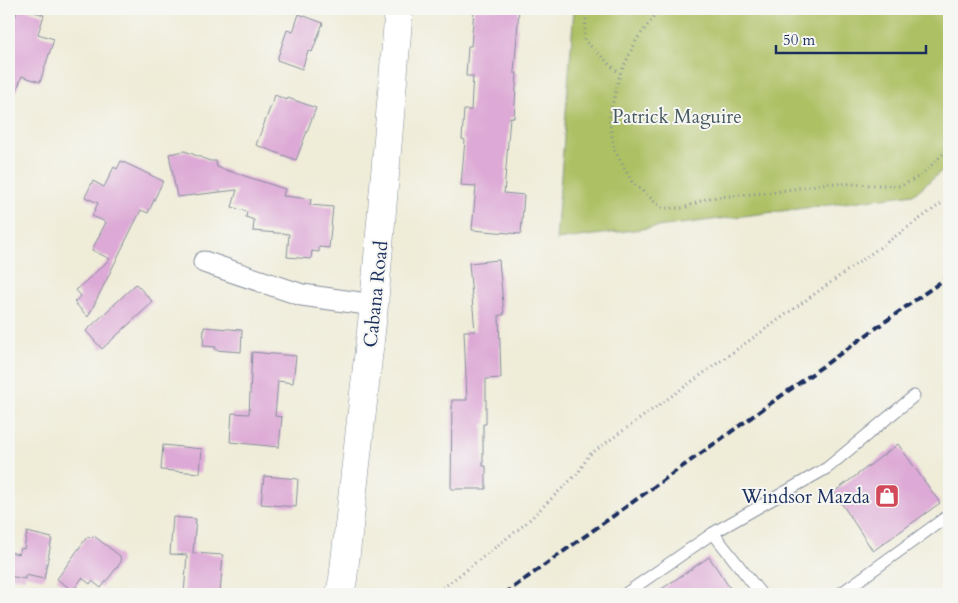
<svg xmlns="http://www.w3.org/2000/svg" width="958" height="603" font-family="Cardo,serif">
<rect width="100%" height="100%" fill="#f6f6f2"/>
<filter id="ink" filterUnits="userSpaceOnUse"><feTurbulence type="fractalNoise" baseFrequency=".02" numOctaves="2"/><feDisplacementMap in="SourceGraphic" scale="10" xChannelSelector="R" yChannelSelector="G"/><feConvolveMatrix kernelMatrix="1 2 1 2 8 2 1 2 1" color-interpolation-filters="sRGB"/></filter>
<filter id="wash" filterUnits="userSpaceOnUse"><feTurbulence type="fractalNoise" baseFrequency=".0096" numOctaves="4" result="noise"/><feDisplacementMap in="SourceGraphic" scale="20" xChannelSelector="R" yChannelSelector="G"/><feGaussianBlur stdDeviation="1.12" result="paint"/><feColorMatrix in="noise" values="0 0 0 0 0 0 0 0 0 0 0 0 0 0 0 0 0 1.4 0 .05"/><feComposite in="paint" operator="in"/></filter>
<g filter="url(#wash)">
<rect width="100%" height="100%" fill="#efecd8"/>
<path fill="#adc063" stroke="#647860" d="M574,9H949V165L914,194L556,240Z"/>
<g id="blocks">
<path fill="#dda9d6" d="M18,9H24L44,15L38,34L54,39L40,82L22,76L11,106L9,105V35Z
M474,9H519L514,73H517L514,118L510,117L504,193L524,195L521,234L472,230L476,186L461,185L465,140L462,139L464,110H471L472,91L473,76H466L468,46H471Z
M299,14L323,23L312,52L308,51L302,69L277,60L287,30L293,32Z
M275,95L287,100L288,98L316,108L296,160L256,145Z
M185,151L210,161H216L217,167L285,189L283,196L311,199L310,205L333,207L329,248L319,247V252L312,251L311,259L287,257L289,234L253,231L254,220L246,217L247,212L232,207L237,190L177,197L169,154Z
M121,161L163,181L148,213L141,210L88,317L74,302L81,296L76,290L110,259L92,250L106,222L92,216L98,203L85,197L93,181L104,187L114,167L117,169Z
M499,260L504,315H499L501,378L486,379V424H483V466H486V489H451L452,400H467L464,331H475L469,263Z
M136,284L153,302L102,349L86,331Z
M204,327L242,330L241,352L215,350L216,347L203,346Z
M252,352L296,356L293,383L278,381L275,416L282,417L279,447L230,442L232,413L249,414Z
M898,444L940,503L873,551L834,492Z
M163,445L202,449L200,473L161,470Z
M264,476L298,479L296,507L261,504Z
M173,517L196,519L193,553L223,555L220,594H184L187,555L170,554Z
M27,532L52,538L44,579L25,575V579L9,576V552L19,554L21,548L24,549Z
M94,536L120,556L121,562L101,588L92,581L90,584L82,578L73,591L57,579L87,537Z
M709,557L734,594H654Z"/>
</g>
</g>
<g filter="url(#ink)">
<use href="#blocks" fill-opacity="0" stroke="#858e9b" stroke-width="1"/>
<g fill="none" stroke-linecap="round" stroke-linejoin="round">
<defs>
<path id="lane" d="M713,533L761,594
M625,594L713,533L827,468L914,396
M840,594L949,515"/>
<path id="street" d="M204,262L302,295L374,305"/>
<path id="secondary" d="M340,594L343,579L374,305L399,9"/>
</defs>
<use href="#lane" stroke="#858e9b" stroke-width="13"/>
<use href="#street" stroke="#858e9b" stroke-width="23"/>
<use href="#secondary" stroke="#858e9b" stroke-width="29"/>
<path stroke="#858e9b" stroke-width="3" stroke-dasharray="1 4" stroke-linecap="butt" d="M587,9L584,40L620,74
M660,9L637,39L620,74L609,118L614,149L632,182L662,208H684L708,198L775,192L828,183L901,186L920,176L944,153L949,143
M435,594L524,525L578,473L589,455L949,198"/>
<use href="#lane" stroke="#fff" stroke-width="11"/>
<use href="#street" stroke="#fff" stroke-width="21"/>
<use href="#secondary" stroke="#fff" stroke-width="28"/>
<path stroke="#1b2f5e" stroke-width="4" stroke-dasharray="8 4" stroke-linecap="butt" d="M504,594L949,276"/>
</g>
</g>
<defs>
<symbol id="shop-square" viewBox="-11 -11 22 22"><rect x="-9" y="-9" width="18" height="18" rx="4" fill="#d1495b" stroke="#f6f6f2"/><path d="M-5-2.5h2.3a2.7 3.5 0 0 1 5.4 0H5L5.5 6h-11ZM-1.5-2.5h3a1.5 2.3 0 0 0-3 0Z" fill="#fff"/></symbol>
</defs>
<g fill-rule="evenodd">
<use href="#shop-square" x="873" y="482" width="28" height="28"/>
</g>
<g text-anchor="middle" stroke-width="4" stroke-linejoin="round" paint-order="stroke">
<g font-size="19" fill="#475a60" stroke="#f6f6f2">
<text x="677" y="123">Patrick Maguire</text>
</g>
<g font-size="19" fill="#1b2f5e" stroke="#f6f6f2">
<text transform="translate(375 294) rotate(-84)" y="7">Cabana Road</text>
</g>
<g font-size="19" fill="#1b2f5e" stroke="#f6f6f2" text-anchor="end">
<text x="870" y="503">Windsor Mazda</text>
</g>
</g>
<rect width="958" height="603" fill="none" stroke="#f6f6f2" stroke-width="30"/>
<path d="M776 45v8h150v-8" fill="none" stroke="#1b2f5e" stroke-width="2.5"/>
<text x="783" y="45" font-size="15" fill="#1b2f5e" stroke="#f6f6f2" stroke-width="4" paint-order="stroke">50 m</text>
</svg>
